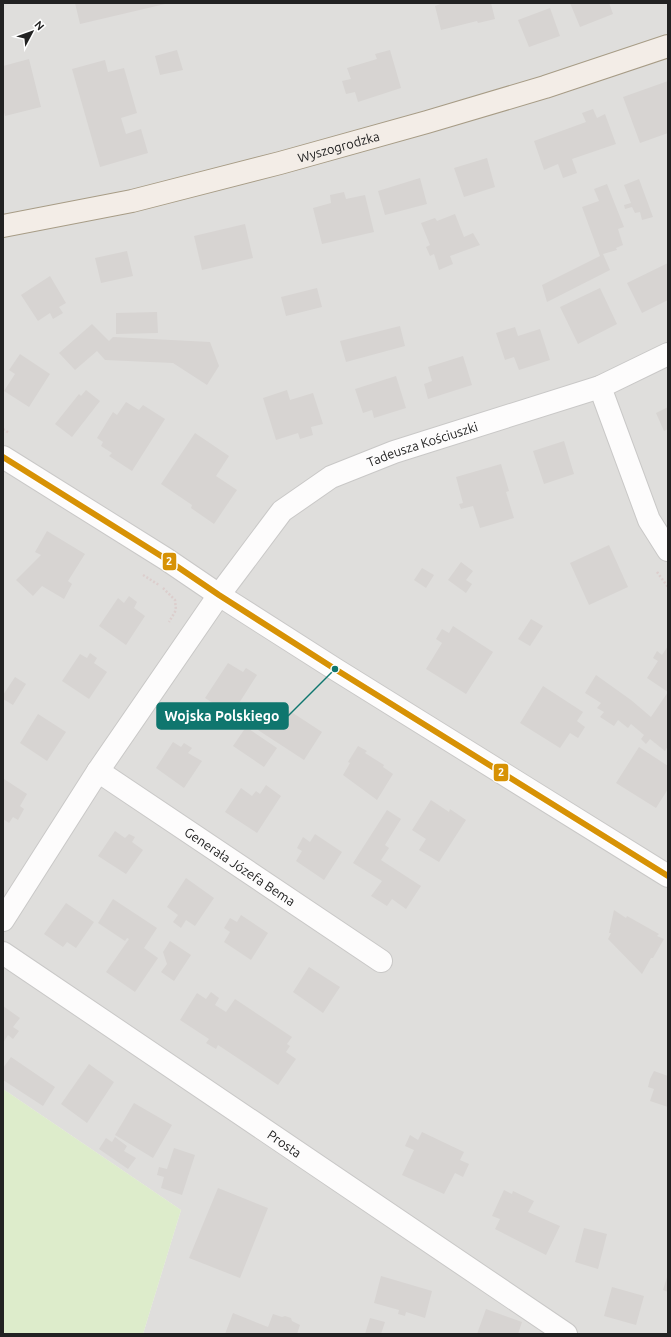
<svg xmlns="http://www.w3.org/2000/svg" width="671" height="1337" font-family="Ubuntu,sans-serif">
<rect width="100%" height="100%" fill="#f0eeeb"/>
<path fill="#dfdedc" d="M3,3H668V1334H143L181,1210L3,1089Z"/>
<path fill="#ddeccb" d="M3,1089L181,1210L143,1334H3Z"/>
<path fill="#d7d4d2" d="M75,3H165V4L80,24Z
M443,3H491L495,19L478,23L477,21L441,30L435,6Z
M570,3H609L613,14L580,27Z
M550,8L560,36L529,47L518,20Z
M177,50L183,70L160,75L155,56Z
M390,50L401,88L358,102L355,92L346,94L342,81L351,79L347,68L377,59L375,54Z
M29,59L41,107L5,116L3,109V66Z
M105,60L108,72L124,68L137,113L121,118L126,134L141,129L148,153L100,167L72,69Z
M668,81V133L640,143L623,97Z
M593,109L597,118L605,114L616,144L572,159L577,173L563,178L558,164L544,170L534,141L586,122L582,113Z
M487,158L495,187L464,197L454,168Z
M420,178L427,204L385,215L378,191Z
M639,179L653,217L642,220L640,212L635,213L632,207L625,209L624,205L631,203L624,185Z
M607,184L624,227L618,229L623,245L616,248L617,250L603,254L610,270L547,302L542,285L600,256L582,207L599,201L594,189Z
M344,192L346,199L365,195L374,232L322,244L313,208L331,203L330,195Z
M455,214L464,237L473,233L480,245L450,256L453,264L439,270L434,254L430,256L426,247L430,245L421,223L435,218L437,221Z
M245,224L253,258L202,270L194,236Z
M127,251L133,276L101,283L95,258Z
M668,263V300L642,313L627,283Z
M50,276L66,303L59,307L63,313L53,319L50,313L38,321L21,295Z
M317,288L322,307L286,316L281,297Z
M600,288L617,324L578,344L560,307Z
M157,312L158,333L116,334V313Z
M92,324L109,341L113,337L210,342L219,366L207,385L173,363L105,360L97,351L75,370L59,353Z
M400,326L405,346L346,362L340,341Z
M515,327L518,336L540,329L550,360L519,370L514,357L505,360L496,333Z
M20,354L50,374L29,407L4,391L15,374L9,370Z
M463,356L472,385L428,399L424,384L432,381L428,367Z
M396,376L406,408L374,418L372,410L363,413L355,389Z
M86,390L100,401L72,437L55,424L79,394L81,396Z
M287,390L290,400L313,393L323,424L311,427L313,435L300,439L298,433L276,440L263,398Z
M126,402L139,410L143,405L165,419L132,471L109,456L112,453L101,446L103,442L97,438L113,412L117,415Z
M668,407V429L664,431L656,413Z
M195,433L229,456L216,476L237,490L214,524L191,508L192,505L161,484Z
M564,441L574,474L544,484L533,451Z
M501,464L509,491L506,492L514,518L480,528L473,506L461,509L459,504L463,503L456,477Z
M47,531L85,554L68,581L72,584L64,599L42,586L33,596L16,580L41,555L35,552Z
M609,545L628,587L589,605L570,563Z
M461,562L473,571L466,580L472,584L466,593L448,580Z
M422,568L434,575L426,588L414,580Z
M129,596L137,602L134,608L145,616L126,645L99,626L118,598L124,603Z
M531,619L543,626L530,646L518,639Z
M453,626L493,652L466,694L426,669L442,643L436,639L442,629L449,633Z
M668,646V746L665,751L650,739L646,744L641,739L644,735L631,724L628,728L618,720L614,726L600,717L604,712L597,708L601,703L585,693L596,675L631,700L651,717L668,692L647,678L658,661L653,658L657,651L662,655Z
M90,653L97,658L94,663L107,672L89,699L62,681L80,654L87,658Z
M228,663L243,672L246,668L257,675L227,722L212,712L216,705L205,698Z
M15,677L26,684L13,705L3,699V695Z
M543,686L583,712L577,721L585,727L578,738L570,733L560,748L520,723Z
M276,702L322,732L304,760L258,730Z
M38,714L66,732L47,761L20,743Z
M246,727L277,748L264,767L233,746Z
M173,742L181,747L184,743L192,748L188,753L202,761L184,788L156,768Z
M358,746L367,751L365,753L384,765L383,767L393,774L377,800L343,775L350,763L348,762Z
M639,747L668,766V789L656,808L616,783Z
M4,779L27,794L20,806L24,809L18,820L13,817L9,823L3,819Z
M266,785L281,796L257,833L225,812L241,788L252,796L256,791L260,794Z
M431,800L449,812L450,809L466,820L439,862L419,850L426,839L412,830Z
M387,810L401,819L385,845L389,848L381,860L421,886L406,909L392,899L387,906L371,896L382,881L353,863Z
M115,831L125,838L129,834L135,837L132,842L143,850L126,874L98,856Z
M315,834L342,852L324,880L296,861L302,851L297,848L303,837L310,842Z
M186,878L214,898L195,926L186,920L181,928L173,922L178,915L167,907Z
M113,899L157,928L144,948L158,958L135,992L106,972L129,939L127,938L125,941L98,923Z
M66,903L94,922L76,948L67,942L63,947L44,934Z
M614,910L626,918L627,916L659,934L657,936L664,939L653,958H651L642,974L608,939L611,933H609Z
M241,915L268,933L251,960L224,942L230,932L224,928L230,918L237,922Z
M170,941L191,955L174,981L161,972L167,964L163,952Z
M309,967L340,987L323,1013L293,992Z
M211,992L219,998L215,1005L226,1012L235,999L292,1037L287,1044L290,1046L286,1052L296,1059L278,1085L218,1045L216,1049L206,1043L209,1039L180,1020L197,993L206,999Z
M3,1006L20,1018L13,1027L19,1031L13,1039L8,1035L3,1043Z
M11,1057L55,1087L43,1106L3,1080V1068Z
M89,1064L114,1082L87,1123L61,1104Z
M654,1071L668,1076V1107L650,1101L654,1089L648,1087L650,1079Z
M134,1103L172,1125L153,1158L115,1135Z
M422,1132L464,1152L460,1160L469,1164L463,1177L455,1173L444,1194L402,1175L414,1150L405,1146L410,1135L418,1140Z
M115,1137L127,1146L124,1151L136,1158L128,1169L99,1149L106,1138L112,1142Z
M174,1148L195,1155L182,1195L161,1188L164,1177L157,1175L159,1167L167,1169Z
M218,1188L268,1208L240,1278L189,1258Z
M504,1190L512,1194L513,1191L534,1201L528,1212L560,1226L546,1255L495,1229L500,1219L492,1216Z
M584,1228L607,1234L598,1269L575,1262Z
M668,1274V1292L663,1290Z
M381,1276L432,1291L425,1318L406,1312L405,1316L398,1314L399,1310L374,1303Z
M612,1287L644,1296L636,1325L604,1316Z
M486,1309L522,1322L518,1334H477Z
M233,1313L268,1327L273,1314L282,1317L285,1316L291,1318L292,1321L300,1325L297,1334H225Z
M370,1318L385,1322L381,1334H365Z"/>
<g fill="none" stroke-linecap="round" stroke-linejoin="round">
<defs>
<g id="minor">
<path d="M600,387L649,520L668,550"/>
<path d="M3,457L166,559L219,595L335,669L668,876"/>
<path id="s1" d="M98,771L381,961"/>
<path id="s2" d="M3,920L98,771L219,595L282,511L331,477L394,452L600,387L668,354"/>
<path id="s3" d="M3,953L566,1334"/>
</g>
<g id="major">
<path id="s4" d="M3,226L132,201L280,163L427,122L545,87L668,46"/>
</g>
</defs>
<use href="#minor" stroke="#c9c8c7" stroke-width="24"/>
<use href="#major" stroke="#a79c86" stroke-width="24"/>
<path stroke="#dccecd" stroke-width="2.5" stroke-dasharray="2 2" stroke-linecap="butt" d="M3,429L9,433
M657,572L668,587
M143,575L159,585
M163,588L175,600L176,610L169,622"/>
<use href="#minor" stroke="#fdfcfc" stroke-width="22"/>
<use href="#major" stroke="#f3ede7" stroke-width="22"/>
<defs>
<path id="bus-1" d="M3,457L166,559L219,595L335,669L668,876"/>
</defs>
<use href="#bus-1" stroke="#fff" stroke-width="9"/>
<use href="#bus-1" stroke="#d79205" stroke-width="6"/>
</g>
<g text-anchor="middle" stroke-width="3" stroke-linejoin="round" paint-order="stroke">
<g font-size="13" fill="#222" stroke="#fff">
<text dy="5" stroke="none"><textPath href="#s4" startOffset="345">Wyszogrodzka</textPath></text>
<text dy="5" stroke="none"><textPath href="#s2" startOffset="652">Tadeusza Kościuszki</textPath></text>
<text dy="5" stroke="none"><textPath href="#s1" startOffset="171">Generała Józefa Bema</textPath></text>
<text dy="5" stroke="none"><textPath href="#s3" startOffset="340">Prosta</textPath></text>
</g>
</g>
<path fill="none" stroke="#0f766e" stroke-width="1.5" d="M335 669L288 716"/>
<circle fill="#0f766e" stroke="#fff" stroke-width="1.5" cx="335" cy="669" r="4"/>
<rect fill="#0f766e" stroke="#0f766e" stroke-width="1.5" x="157" y="703" width="131" height="26" rx="4"/>
<g font-size="14" text-anchor="middle" font-weight="bold" fill="#fff">
<text x="222" y="721">Wojska Polskiego</text>
</g>
<g stroke="#fff" stroke-width="1.5">
<rect x="162" y="552" width="15" height="19" rx="4" fill="#d79205"/>
<rect x="493" y="763" width="16" height="19" rx="4" fill="#d79205"/>
</g>
<g font-size="11" text-anchor="middle" font-weight="bold" fill="#fff">
<text x="169" y="565">2</text>
<text x="501" y="776">2</text>
</g>
<rect width="671" height="1337" fill="none" stroke="#222222" stroke-width="8"/>
<g transform="translate(32 32) rotate(49)" stroke="#ffffff" stroke-width="3" paint-order="stroke">
<path d="M0-3L7 15L0 10L-7 15Z" fill="#222222"/>
<text y="-6" font-size="11" font-weight="bold" text-anchor="middle" fill="#222222">N</text>
</g>
</svg>
